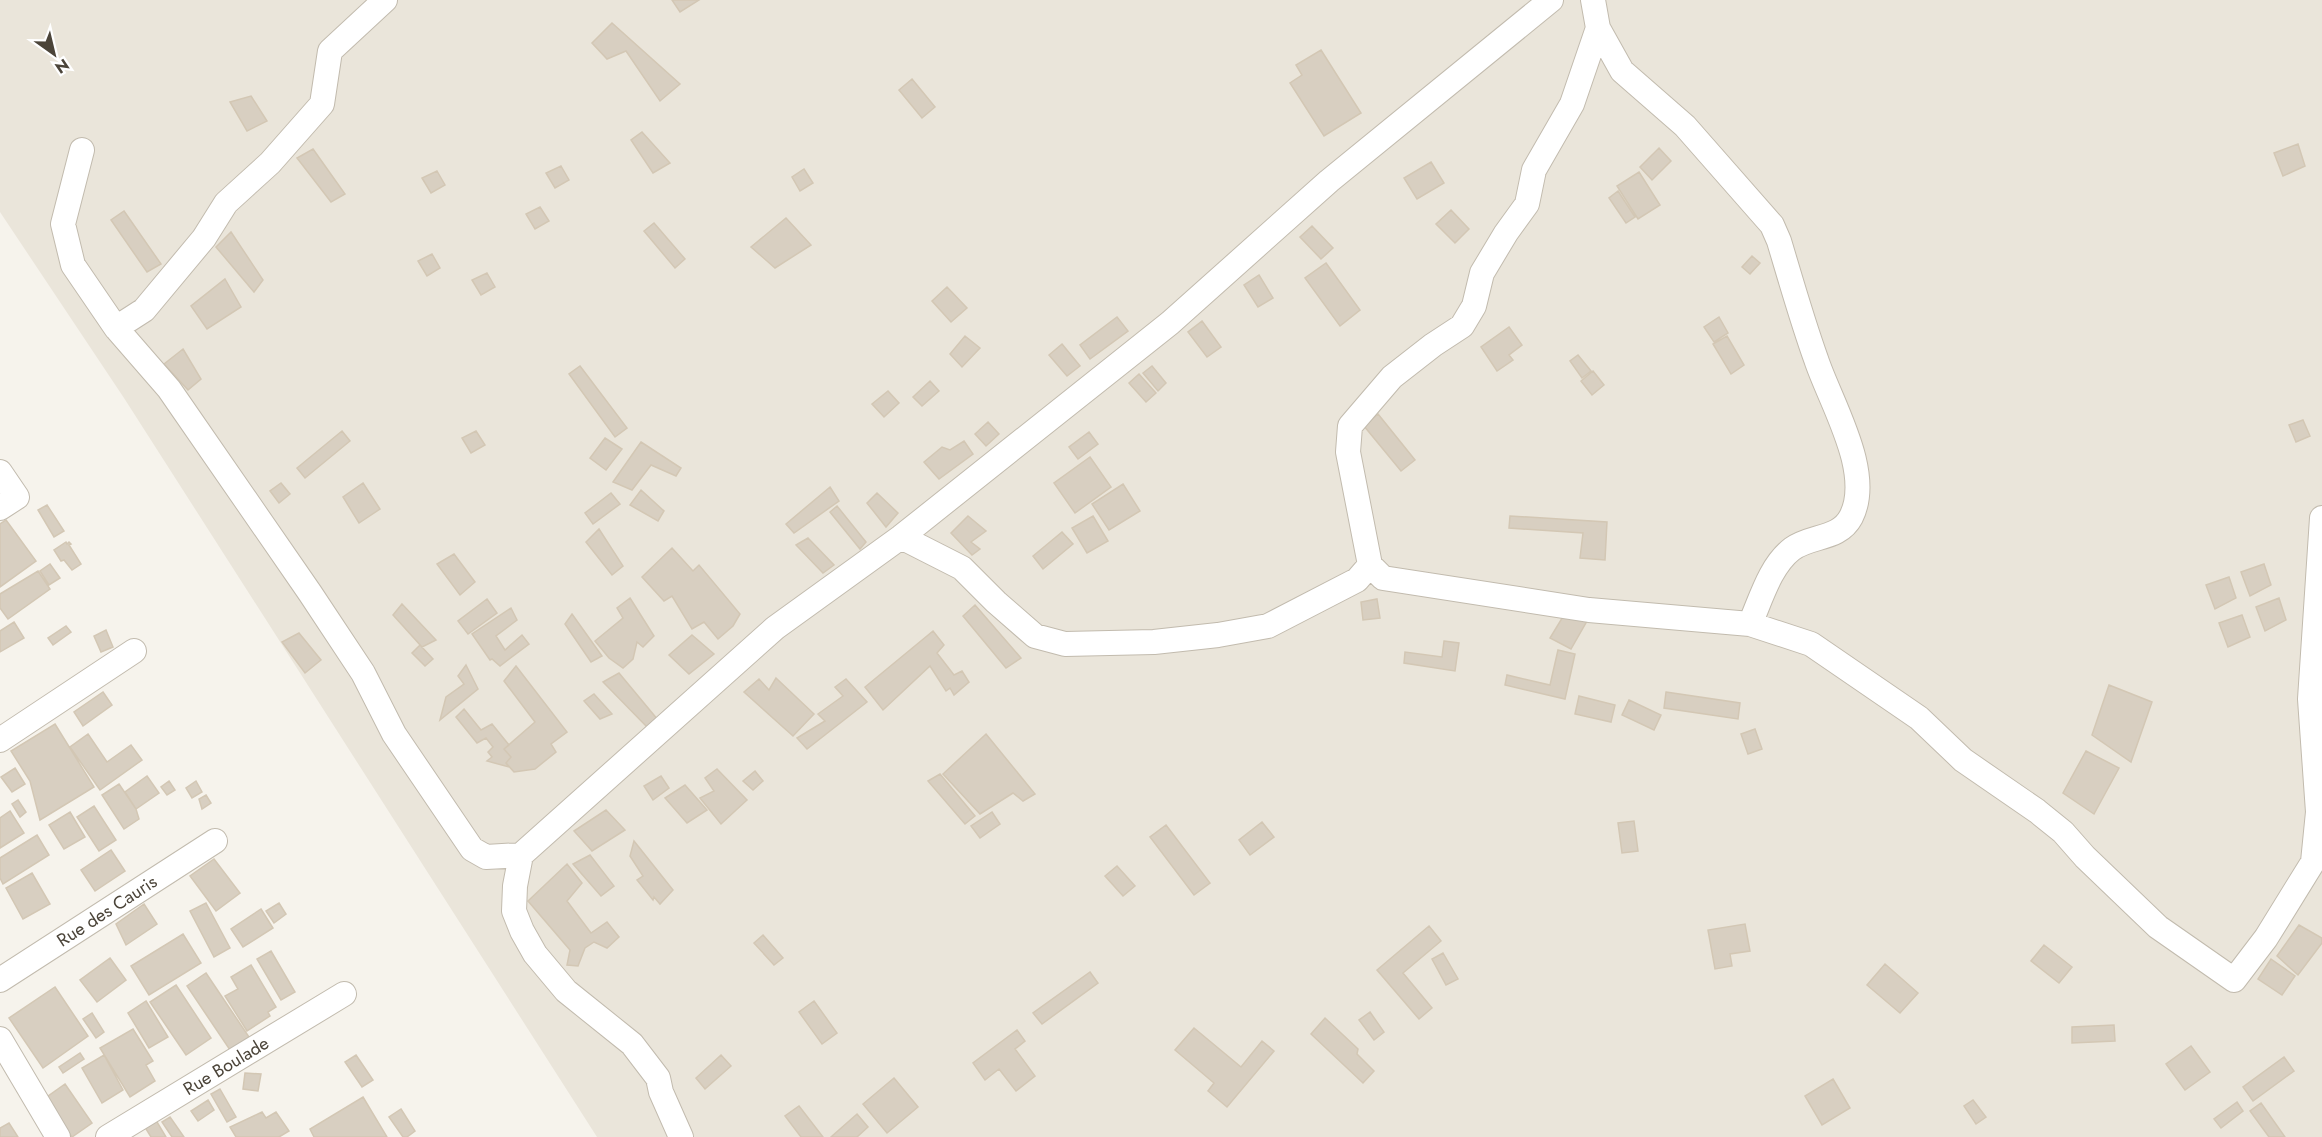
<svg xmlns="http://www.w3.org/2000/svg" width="2322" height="1137" font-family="Jost,sans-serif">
<rect width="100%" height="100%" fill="#f6f3ec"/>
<path fill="#eae5da" d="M0,0H2322V1137H597L124,398L0,212Z"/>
<path fill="#d8cfc1" stroke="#d3c7b4" stroke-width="1.5" d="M672,0H699L680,12Z
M612,23L680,84L660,101L626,51L607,59L592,43Z
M1321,50L1361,113L1324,136L1290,83L1302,75L1296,65Z
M912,79L935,107L922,118L899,90Z
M251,96L267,121L247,131L230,102Z
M642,132L670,163L653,173L631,140Z
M2298,144L2305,166L2283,176L2274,153Z
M1659,148L1671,161L1652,180L1640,167Z
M313,149L345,194L331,202L297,158Z
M1431,162L1444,183L1417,199L1404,178Z
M561,166L569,180L555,188L546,173Z
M804,169L813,183L800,191L792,177Z
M437,171L445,185L431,193L422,178Z
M1639,172L1660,205L1638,219L1617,186Z
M1618,191L1635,217L1626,223L1609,198Z
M540,207L549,221L535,229L526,214Z
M1451,210L1469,229L1455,243L1436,224Z
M124,211L161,264L147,272L111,220Z
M786,218L811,245L775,268L751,247Z
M654,223L685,259L675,268L644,231Z
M1312,226L1333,248L1321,259L1300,237Z
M231,232L263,280L254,292L216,247Z
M432,254L440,268L427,276L418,261Z
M1752,256L1760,263L1750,274L1742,267Z
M1326,263L1360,310L1340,326L1305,278Z
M487,273L495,287L481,295L472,280Z
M1259,275L1273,298L1258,307L1244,285Z
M225,279L241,307L207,329L191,306Z
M947,287L967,308L951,322L932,301Z
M1117,317L1128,331L1090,359L1080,345Z
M1719,317L1728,333L1714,342L1704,327Z
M1202,321L1221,347L1207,357L1188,332Z
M1509,327L1522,345L1509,355L1513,360L1497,371L1481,347Z
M965,336L980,348L962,367L950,354Z
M1727,336L1744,365L1731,374L1713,344Z
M1062,344L1080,366L1067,376L1049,355Z
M183,349L201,379L188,390L164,364Z
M1578,355L1591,371L1582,378L1570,361Z
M580,366L627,428L615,437L569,374Z
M1152,366L1166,383L1158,391L1143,373Z
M1593,371L1604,385L1592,395L1581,381Z
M1139,374L1156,393L1146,402L1129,383Z
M930,381L939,391L922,406L913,397Z
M888,391L899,403L884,417L872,404Z
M1378,414L1415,460L1401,471L1364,426Z
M2303,420L2310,436L2296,442L2289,425Z
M988,422L999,434L986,446L975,434Z
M342,431L350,441L305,478L297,468Z
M476,431L485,445L471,453L462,438Z
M1089,432L1098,444L1078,459L1069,447Z
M605,438L622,449L606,470L590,458Z
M964,441L973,454L939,479L924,462L942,447L950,450Z
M641,442L681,468L676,476L651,465L632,490L613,482Z
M1090,457L1111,487L1075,513L1054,483Z
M281,483L290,494L279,503L270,491Z
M363,483L380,509L359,523L343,497Z
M1123,484L1140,511L1109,530L1092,504Z
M830,487L839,501L794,533L786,524Z
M641,490L664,511L658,521L630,505Z
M611,493L620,504L593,524L585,513Z
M877,493L898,513L886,527L867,503Z
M47,505L64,531L54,537L38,510Z
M837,506L866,542L860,549L830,512Z
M968,516L986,531L971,542L980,549L972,555L951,533Z
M1093,516L1108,541L1087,553L1072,528Z
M1510,516L1607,522L1605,560L1580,558L1583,533L1509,528Z
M6,520L36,561L0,587V524Z
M599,529L623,566L612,575L586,542Z
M1062,532L1073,544L1043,569L1033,556Z
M808,538L834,565L823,573L796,545Z
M66,542L67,544L69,542L71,544L69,545L81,564L72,570L64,560L61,561L54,550Z
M672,548L693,571L699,565L740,614L733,626L718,639L704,622L692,629L672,596L664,601L642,577Z
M454,554L475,582L460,595L437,564Z
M50,564L60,578L49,585L40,571Z
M2264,564L2271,585L2250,596L2241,572Z
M38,571L50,589L8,619L0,608V594Z
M2229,577L2236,598L2215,609L2206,585Z
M630,598L654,636L643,647L637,642L633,659L623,668L609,658L595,641L623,618L617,608Z
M2279,598L2286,620L2265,631L2256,607Z
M487,599L497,613L468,634L458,621Z
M1377,599L1380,618L1363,620L1361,602Z
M402,604L436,640L422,647L393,615Z
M975,605L1021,658L1006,668L963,616Z
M511,608L517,620L496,636L505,650L522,635L529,644L500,666L492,659L490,660L472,634Z
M1567,610L1587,621L1571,649L1550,638Z
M572,614L602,656L591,662L565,624Z
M2242,615L2250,637L2228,647L2219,623Z
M14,622L24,638L0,652V631Z
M66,626L71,632L53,645L48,638Z
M106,630L113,647L101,652L94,636Z
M933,631L944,645L937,653L954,675L962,671L969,682L954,695L950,688L946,691L930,666L883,710L865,687Z
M299,633L321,660L305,673L282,642Z
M692,635L714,654L689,674L669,655Z
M1444,641L1459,643L1455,671L1404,663L1405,652L1442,657Z
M420,645L433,659L425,666L412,653Z
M1558,650L1575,654L1565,699L1505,685L1507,675L1550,685Z
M466,665L478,689L440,720L446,697L464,684L458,676Z
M516,666L567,732L551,744L556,752L535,769L514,772L506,763L511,757L504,749L535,722L504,681Z
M619,673L658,720L648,728L603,682Z
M776,678L814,714L793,736L744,692L759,679L769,690Z
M846,679L867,702L807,749L797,738L825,721L818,714L843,696L835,687Z
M2109,685L2152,702L2131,762L2092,735Z
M103,692L112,705L83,726L74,712Z
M1666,692L1740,703L1738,719L1664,708Z
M594,694L612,714L600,719L584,701Z
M1579,696L1615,705L1611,722L1575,714Z
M1629,700L1661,715L1654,730L1622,715Z
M464,709L481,730L492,724L509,745L504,749L511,757L506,763L509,767L487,761L492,757L488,752L493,747L486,738L477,743L456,717Z
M55,724L94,787L40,820L30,781L11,751Z
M1755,729L1762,749L1748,754L1741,734Z
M88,734L107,762L131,745L142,760L100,790L70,747Z
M986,734L1035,794L1023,801L1013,793L980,814L943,774Z
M2086,751L2119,768L2094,814L2063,793Z
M15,768L25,784L12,792L1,777Z
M717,769L747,800L721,824L700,798L714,791L705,778Z
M755,771L763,781L753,790L743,781Z
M940,774L975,816L965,824L928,781Z
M147,776L159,793L136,809L125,792Z
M661,776L669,788L653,800L644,786Z
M169,781L175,790L167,795L161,787Z
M196,781L202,792L192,798L186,788Z
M119,784L136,809L139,819L124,829L102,795Z
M685,785L707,810L687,823L665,798Z
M206,795L211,803L202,809L199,799Z
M18,800L26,812L20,817L12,804Z
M94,806L116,840L99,851L77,817Z
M606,810L625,830L592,851L574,831Z
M10,811L24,833L0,848V818Z
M70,812L85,837L64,849L49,825Z
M992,812L1000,824L980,838L971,826Z
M1634,821L1638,851L1622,853L1618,823Z
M1262,822L1274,837L1250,855L1239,840Z
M1166,825L1210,883L1194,895L1150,837Z
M37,835L49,855L3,884L0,878V858Z
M634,841L673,890L660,904L654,897L653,900L637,880L643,876L630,856Z
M111,850L125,871L95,891L81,870Z
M590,855L614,886L601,896L573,864Z
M214,859L240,893L216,911L190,876Z
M567,864L582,883L567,901L591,933L607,922L619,937L607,948L594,942L585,948L578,966L567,965L570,950L528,901Z
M1117,866L1135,886L1123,896L1105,876Z
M32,873L50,904L23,919L6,888Z
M206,903L230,948L214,957L190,911Z
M279,903L286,914L274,923L266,911Z
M144,904L157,924L126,945L116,924Z
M261,909L273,928L243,947L231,929Z
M1745,924L1750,951L1730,954L1732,966L1715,969L1708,930Z
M2299,925L2322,938V943L2298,975L2277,956Z
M1429,926L1441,941L1403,973L1432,1008L1419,1019L1377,970Z
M183,934L201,963L149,995L131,966Z
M763,935L783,958L774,965L754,943Z
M2044,945L2072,967L2059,983L2031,961Z
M271,951L295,992L281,1000L257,959Z
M1443,953L1458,979L1446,985L1432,959Z
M110,958L126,980L97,1002L80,980Z
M2271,959L2295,976L2282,995L2258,979Z
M1885,964L1918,993L1900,1013L1867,985Z
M251,965L276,1007L268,1012L270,1016L247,1031L225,996L238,989L231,977Z
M1090,972L1098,983L1042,1024L1033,1013Z
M206,973L249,1037L230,1050L187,986Z
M176,985L211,1038L186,1055L150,1002Z
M55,987L88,1036L43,1068L9,1018Z
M146,1001L168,1037L149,1048L128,1013Z
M814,1001L837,1033L822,1044L799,1012Z
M1370,1012L1384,1032L1374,1040L1359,1020Z
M92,1013L104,1032L96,1038L83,1019Z
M1325,1018L1358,1049L1357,1054L1374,1071L1363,1083L1311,1034Z
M2114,1025L2115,1041L2072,1043V1027Z
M1194,1028L1241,1067L1262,1041L1274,1051L1227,1107L1208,1091L1214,1083L1175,1050Z
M133,1029L153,1061L146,1065L155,1081L130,1097L100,1048Z
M1017,1030L1025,1041L1015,1049L1035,1076L1016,1091L999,1069L985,1080L973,1063Z
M2191,1046L2210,1072L2185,1090L2166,1064Z
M80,1053L84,1059L63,1073L59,1067Z
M104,1055L123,1090L102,1103L82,1068Z
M356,1055L373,1080L362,1087L345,1062Z
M721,1055L731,1066L705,1089L696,1078Z
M2284,1057L2294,1071L2253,1101L2243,1087Z
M245,1073L261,1074L258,1091L243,1089Z
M894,1078L918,1107L887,1133L863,1104Z
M1833,1079L1850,1108L1822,1125L1805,1096Z
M65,1084L92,1123L72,1137L44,1099Z
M220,1089L236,1117L227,1122L211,1094Z
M363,1097L387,1137H314L310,1129Z
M208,1100L214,1110L198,1121L191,1111Z
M1973,1100L1986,1117L1976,1124L1964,1106Z
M2237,1102L2243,1111L2221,1128L2214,1119Z
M2261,1103L2285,1137H2269L2250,1111Z
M799,1106L823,1137H801L785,1116Z
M401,1109L415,1131L407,1137H403L389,1117Z
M262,1112L266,1118L276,1112L289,1131L279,1137H236L230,1127Z
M857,1114L868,1127L857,1137H831Z
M154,1117L166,1137H151L143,1124Z
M170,1117L184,1137H172L162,1122Z
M9,1123L18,1137H0V1128Z"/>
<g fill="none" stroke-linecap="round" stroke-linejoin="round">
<defs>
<path id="street" d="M1598,28L1622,71L1685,126L1772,225L1779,241C1791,281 1802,320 1816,359C1830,402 1874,472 1851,517C1839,540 1811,535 1792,549C1770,566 1761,599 1750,624
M82,150L63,224L73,265L116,328L169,389L310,593L363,673L394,734L472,849L486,857L521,855L515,886L514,911L522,931L535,954L566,991L632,1044L658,1078L661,1092L681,1137
M116,328L144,310L204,238L226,203L270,163L322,104L330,51L385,0
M0,472L17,497L0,508
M901,537L962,568L996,602L1035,636L1065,644L1154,642L1218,635L1268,626L1357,580L1370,565L1348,452L1350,426L1392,377L1433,345L1462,326L1474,306L1482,273L1506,233L1527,204L1534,170L1572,104L1598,28L1593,0
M1370,565L1383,578L1589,610L1750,624L1811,644L1919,718L1963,760L2037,811L2063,832L2085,857L2158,927L2234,980L2266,938L2313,862L2318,812L2310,699L2322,518
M0,740L134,651
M521,855L775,628L901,537L1170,323L1329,181L1551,0
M0,980L215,841
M0,1039L58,1137
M108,1137L344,994"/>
</defs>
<use href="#street" stroke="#c2bbae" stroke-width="26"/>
<use href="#street" stroke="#fff" stroke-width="24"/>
</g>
<g text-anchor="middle" stroke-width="4.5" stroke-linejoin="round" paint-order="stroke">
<g font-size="18" fill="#4b4439" stroke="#fff">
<text transform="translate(107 911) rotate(-33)" y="6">Rue des Cauris</text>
<text transform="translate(226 1066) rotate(-31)" y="6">Rue Boulade</text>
</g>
</g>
<g transform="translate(54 54) rotate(146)" stroke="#ffffff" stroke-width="4.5" paint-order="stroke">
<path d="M0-4.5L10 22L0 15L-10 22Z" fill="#4b4439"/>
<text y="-9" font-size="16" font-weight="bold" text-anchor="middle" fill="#4b4439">N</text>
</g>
</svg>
